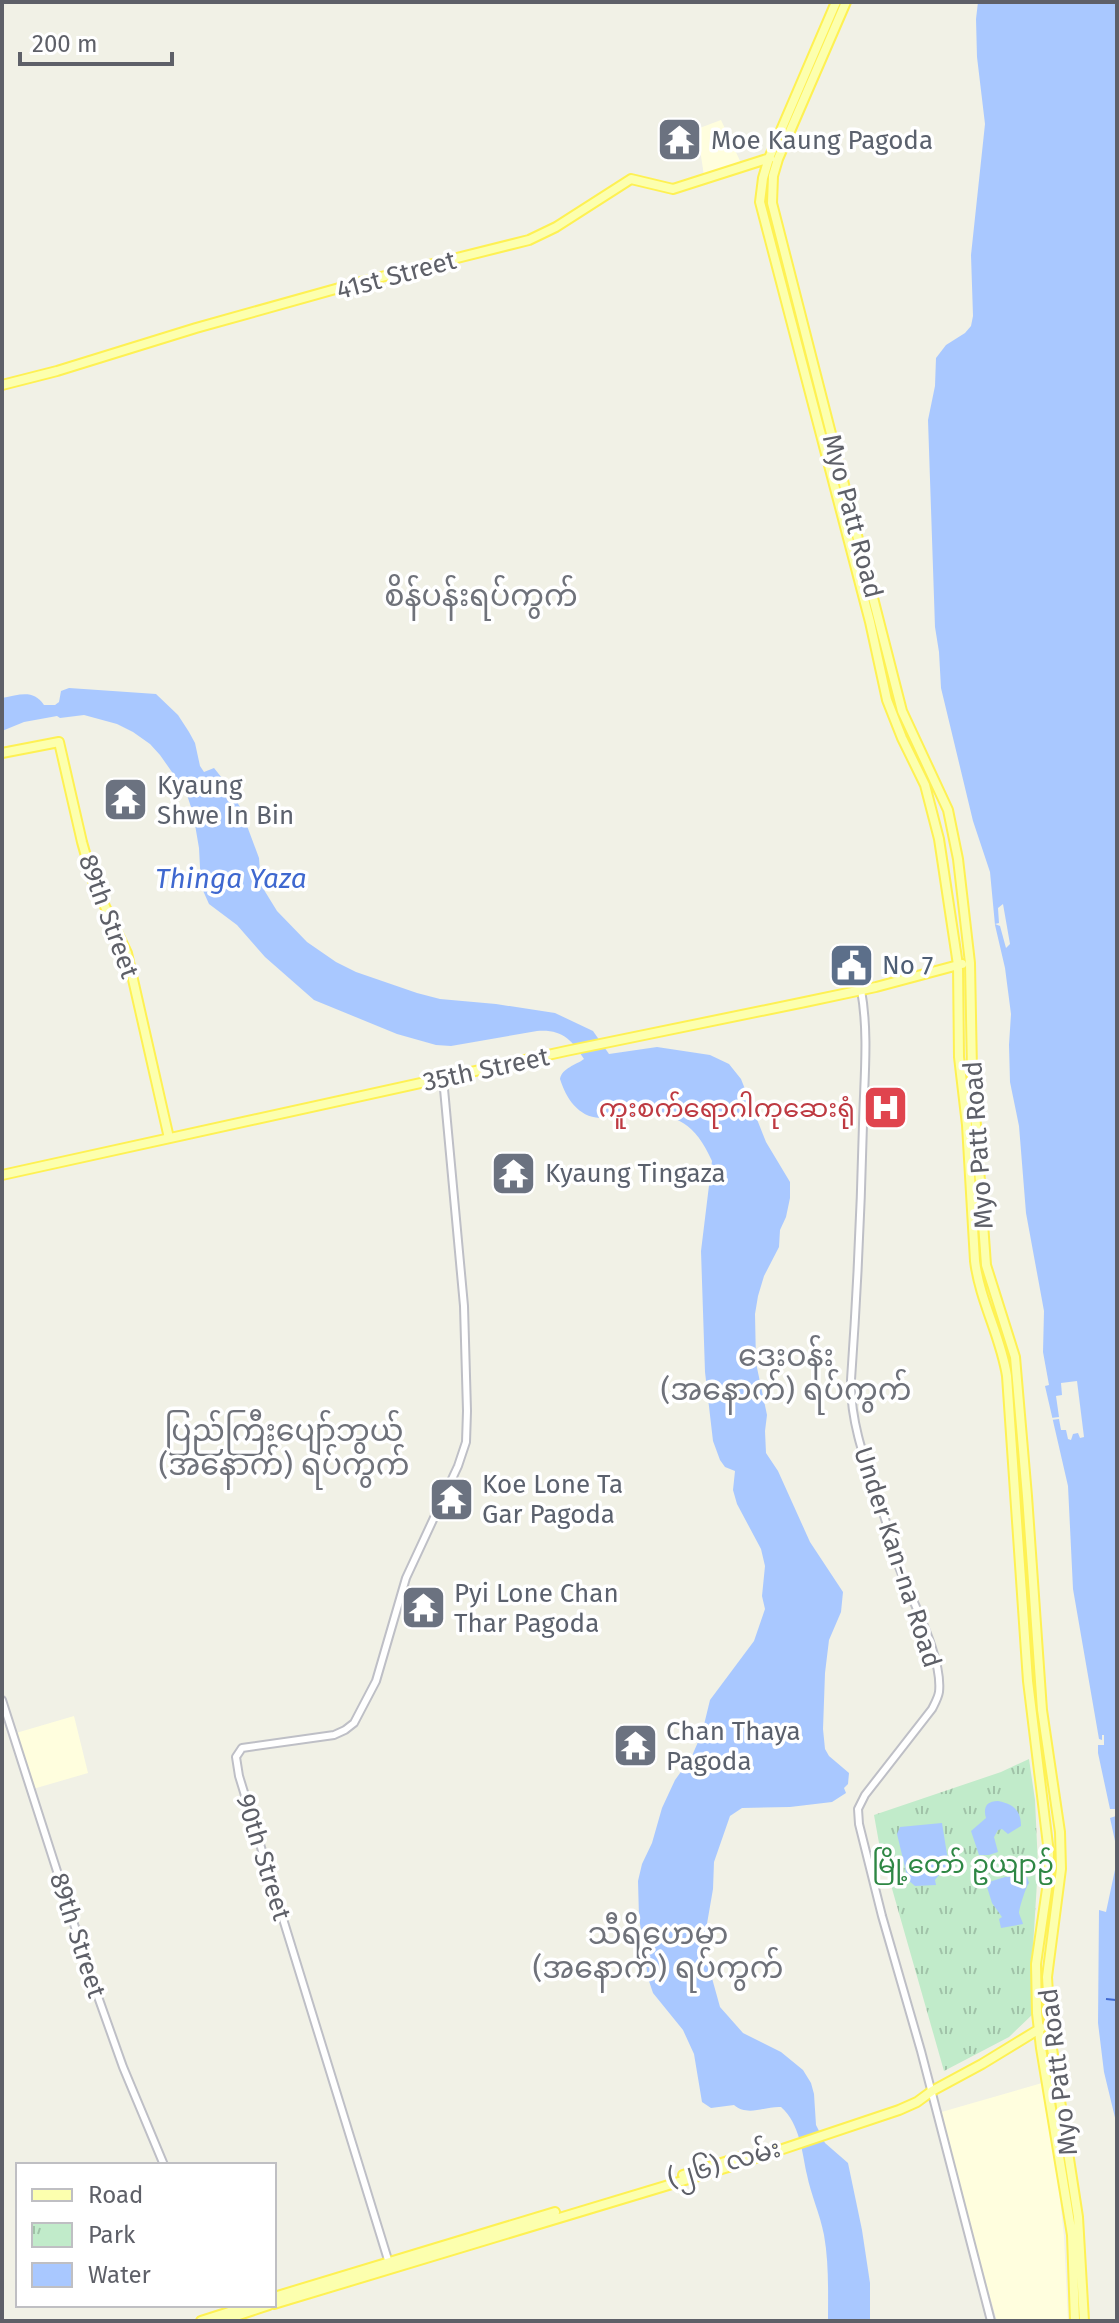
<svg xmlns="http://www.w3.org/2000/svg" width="1119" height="2323" font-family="'Fira Sans','Noto Sans Myanmar',sans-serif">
<defs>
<pattern id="park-tufts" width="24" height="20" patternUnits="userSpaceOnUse" patternTransform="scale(2)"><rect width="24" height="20" fill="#c1ebca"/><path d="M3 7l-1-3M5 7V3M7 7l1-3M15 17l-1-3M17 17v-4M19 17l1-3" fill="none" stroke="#a0c2a8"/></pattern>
</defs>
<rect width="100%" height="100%" fill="#f1f1e6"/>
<path fill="#fffede" d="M721,120L741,163L704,176L697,129Z
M74,1716L88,1773L33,1789L16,1733Z
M1042,2083L1057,2172L1064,2236L1068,2321H997L938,2113Z"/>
<path fill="url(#park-tufts)" d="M1029,1759L1035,1800L1038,1866L1033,1947L1035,2012L1009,2037L944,2071L879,1843L874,1815L1001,1772Z"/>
<path fill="#a9c8ff" d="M978,2H1117V2126L1104,2072L1098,2023L1099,1910L1106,1912L1116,1865L1115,1841L1110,1818L1116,1816V1809H1110L1098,1753V1745H1104V1735H1102V1740L1099,1739L1073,1589L1068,1486L1045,1386L1049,1385L1043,1352L1044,1311L1026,1213L1019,1126L1010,1082L1009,1045L1011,1014L1005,968L995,925L990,872L973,821L941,688L939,652L935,627L928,420L935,386L936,358L946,345L965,333L971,326L973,316L971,255L985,124L977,57L976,19Z
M69,688L156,694L178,715L189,732L195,743L200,766L204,772L214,768L226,783L240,807L259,858L261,885L277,911L307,942L336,962L356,972L417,993L440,999L496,1004L555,1013L593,1031L609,1054L657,1047L710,1055L729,1064L741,1079L766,1142L790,1182V1198L786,1217L780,1230L779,1247L764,1276L758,1296L755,1314L756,1363L767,1415L765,1431L766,1453L778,1471L810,1542L843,1592L841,1612L829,1640L825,1673L823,1729L825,1749L829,1756L849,1773L848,1784L844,1788L846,1793L832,1802L790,1807L742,1808L730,1816L714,1862L713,1889L704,1941L705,1953L720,2007L743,2033L781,2052L803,2070L811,2083L814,2094L816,2125L825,2143L848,2163L862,2230L870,2283V2321H828C828,2292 829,2263 824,2235C820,2214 811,2195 807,2175C802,2152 800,2124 781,2107C765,2106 748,2117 734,2105L711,2108L702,2102L694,2054L683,2030L653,1993L648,1978L639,1917L638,1881L642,1864L652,1843L662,1808L675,1780L691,1758L702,1733L710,1700L754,1641L765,1609L762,1596L765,1566L761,1549L737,1504L733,1490L735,1471L725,1467L720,1460L713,1441L705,1372L701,1251L712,1161C686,1102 653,1115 600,1118C578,1117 566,1098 560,1079C562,1068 576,1065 584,1059C572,1040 562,1029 537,1031L451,1046L436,1045L397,1034L314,1000L265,957L237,925L209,904L201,886L199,848L193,813L186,792L160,755L150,744L133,732L117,724L84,715L60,718L57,716L24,722L2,731V698C20,695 33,689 44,705H55L59,702L61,691Z
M998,1801C1013,1804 1021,1810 1021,1826L1008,1834L1002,1829L998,1830L994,1837L998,1852L989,1855H979L971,1831L986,1818C983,1808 986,1801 998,1801Z
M942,1823L950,1873L939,1875L935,1880L936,1885L915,1886L908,1880L897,1834L900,1827Z
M1023,1876L1027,1877L1029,1883C1026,1886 1019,1909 1019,1913C1020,1917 1022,1920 1023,1924L1001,1928L999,1919L1002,1917L992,1903L987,1887L989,1882L1005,1877Z"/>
<path fill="#f1f1e6" d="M1003,904L1010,944L1006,948L1000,926L995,924L999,923L998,908Z
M1077,1381L1084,1437L1080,1438L1078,1433L1073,1434L1071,1440L1068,1439L1066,1430H1061L1059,1419L1051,1420V1418L1059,1417L1056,1396L1062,1395L1061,1383Z"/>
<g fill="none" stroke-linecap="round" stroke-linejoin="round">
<path stroke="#3f68cf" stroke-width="2" stroke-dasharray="10 8" stroke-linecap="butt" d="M1106,1999L1117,2000"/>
<defs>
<path id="minor" d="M861,990C869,1033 864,1080 863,1124C861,1209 857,1294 851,1380C850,1430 871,1475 886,1522C890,1536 893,1550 898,1564C910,1598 943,1656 939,1692C938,1698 935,1703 932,1709L865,1795L858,1809L859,1824L882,1916L921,2051L991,2321
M2,1700L91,1977L123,2067L164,2165
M389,2263L239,1776L236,1757L242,1748L334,1735L345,1730L354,1723L376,1681L406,1578L458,1466L466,1442L467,1411L464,1306L443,1078"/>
<path id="major" d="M836,2L769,158L763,178L760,202L870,622L887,700L902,738L925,785L939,839L958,965L959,1057L967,1125L975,1261C980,1301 1001,1337 1007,1376L1028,1681L1049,1853L1048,1882L1036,1964L1037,2013L1041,2048L1072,2235L1075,2321
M846,2L778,159L773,176L772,203L902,711L948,810L958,859L970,963L972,1070L986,1265L1015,1357L1027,1496L1042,1710L1060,1832L1061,1869L1047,1977L1051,2042L1078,2217L1084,2321
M2,385L57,371L196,328L357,283L529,240L556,227L631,179L673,189L770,158
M2,753L59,742L82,842L93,881L127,953L169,1138
M2,1175L566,1051L805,1002L876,987L962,964
M683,2175L747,2155
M274,2297L555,2212
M274,2304L735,2165L899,2110L917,2102L932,2091L982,2064L1041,2028
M201,2321L251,2305
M221,2321L269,2305"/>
</defs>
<use href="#minor" stroke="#bebfc6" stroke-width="10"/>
<use href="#major" stroke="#fef153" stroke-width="12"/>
<use href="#minor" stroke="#fff" stroke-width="6"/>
<use href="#major" stroke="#fcffae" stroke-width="8"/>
</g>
<defs>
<symbol id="temple-square" viewBox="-11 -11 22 22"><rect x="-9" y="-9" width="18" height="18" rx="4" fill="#6b7280" stroke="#fff"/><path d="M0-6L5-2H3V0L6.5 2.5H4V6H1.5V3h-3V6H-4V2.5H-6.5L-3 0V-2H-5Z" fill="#fff"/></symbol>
<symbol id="civic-square" viewBox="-11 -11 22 22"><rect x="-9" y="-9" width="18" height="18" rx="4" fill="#5c6f8a" stroke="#fff"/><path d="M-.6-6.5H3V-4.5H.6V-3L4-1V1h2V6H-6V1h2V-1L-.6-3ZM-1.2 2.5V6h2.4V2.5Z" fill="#fff"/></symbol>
<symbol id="hospital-square" viewBox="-11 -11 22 22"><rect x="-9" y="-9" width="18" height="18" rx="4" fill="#e0444e" stroke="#fff"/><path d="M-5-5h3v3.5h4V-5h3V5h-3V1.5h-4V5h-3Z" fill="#fff"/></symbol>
</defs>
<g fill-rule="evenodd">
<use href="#temple-square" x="654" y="114" width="51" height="51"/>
<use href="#temple-square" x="100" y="774" width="51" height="51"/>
<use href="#civic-square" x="826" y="940" width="51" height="51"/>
<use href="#hospital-square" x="860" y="1082" width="51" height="51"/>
<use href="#temple-square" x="488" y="1148" width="51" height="51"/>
<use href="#temple-square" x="426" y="1474" width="51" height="51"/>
<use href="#temple-square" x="398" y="1582" width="51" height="51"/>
<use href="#temple-square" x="610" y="1720" width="51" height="51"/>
</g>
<g text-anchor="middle" stroke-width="7" stroke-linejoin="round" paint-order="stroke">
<g font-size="26" fill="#5b616d" stroke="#fff" text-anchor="start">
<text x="711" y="149">Moe Kaung Pagoda</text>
<text x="157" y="794">Kyaung<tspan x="157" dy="30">Shwe In Bin</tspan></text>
<text x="545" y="1182">Kyaung Tingaza</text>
<text x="482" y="1493">Koe Lone Ta<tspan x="482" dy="30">Gar Pagoda</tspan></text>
<text x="454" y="1602">Pyi Lone Chan<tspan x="454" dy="30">Thar Pagoda</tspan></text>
<text x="666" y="1740">Chan Thaya<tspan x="666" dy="30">Pagoda</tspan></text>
</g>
<g font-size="26" fill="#5e6068" stroke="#fff">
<text transform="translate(396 275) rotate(-15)" y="9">41st Street</text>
<text transform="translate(853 516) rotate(75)" y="9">Myo Patt Road</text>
<text transform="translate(109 916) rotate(70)" y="9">89th Street</text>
<text transform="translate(486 1069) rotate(-12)" y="9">35th Street</text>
<text transform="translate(978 1145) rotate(-94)" y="9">Myo Patt Road</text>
<text transform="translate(898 1557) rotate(72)" y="9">Under Kan-na Road</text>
<text transform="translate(264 1857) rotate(73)" y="9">90th Street</text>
<text transform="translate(78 1935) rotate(72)" y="9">89th Street</text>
<text transform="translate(1058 2072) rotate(-97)" y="9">Myo Patt Road</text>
<text transform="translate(724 2163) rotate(-16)" y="9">(၂၆) လမ်း</text>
</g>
<g font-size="26" fill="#4e5e75" stroke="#fff" text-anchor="start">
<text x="882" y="974">No 7</text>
</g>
<g font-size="26" fill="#be3a42" stroke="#fff" text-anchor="end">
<text x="855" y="1117">ကူးစက်ရောဂါကုဆေးရုံ</text>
</g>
<g font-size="26" fill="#2e8744" stroke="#fff">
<text x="963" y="1873">မြို့တော် ဥယျာဥ်</text>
</g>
<g font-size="28" font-style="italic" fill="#3f68cf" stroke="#fff">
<text x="231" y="888">Thinga Yaza</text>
</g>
<g font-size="30" fill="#6f727a" stroke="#fff">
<text x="481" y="606">စိန်ပန်းရပ်ကွက်</text>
<text x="786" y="1366">ဒေးဝန်း<tspan x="786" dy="34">(အနောက်) ရပ်ကွက်</tspan></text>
<text x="284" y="1441">ပြည်ကြီးပျော်ဘွယ်<tspan x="284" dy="34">(အနောက်) ရပ်ကွက်</tspan></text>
<text x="658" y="1944">သီရိဟေမာ<tspan x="658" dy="34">(အနောက်) ရပ်ကွက်</tspan></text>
</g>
</g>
<rect width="1119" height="2323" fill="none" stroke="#5e6068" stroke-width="8"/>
<rect x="16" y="2163" width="260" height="144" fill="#ffffff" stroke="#bfbfc3" stroke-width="2"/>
<rect x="32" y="2189" width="40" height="12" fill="#fcffae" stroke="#bfbfc3" stroke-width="2"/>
<text x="88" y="2203" font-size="24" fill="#5e6068">Road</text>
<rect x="32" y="2223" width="40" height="24" fill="url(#park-tufts)" stroke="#bfbfc3" stroke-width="2"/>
<text x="88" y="2243" font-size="24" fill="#5e6068">Park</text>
<rect x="32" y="2263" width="40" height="24" fill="#a9c8ff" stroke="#bfbfc3" stroke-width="2"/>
<text x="88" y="2283" font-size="24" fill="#5e6068">Water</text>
<path d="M20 52v12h152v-12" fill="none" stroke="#5e6068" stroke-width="4"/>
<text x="32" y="52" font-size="24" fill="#5e6068" stroke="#ffffff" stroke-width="6" paint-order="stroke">200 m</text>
</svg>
